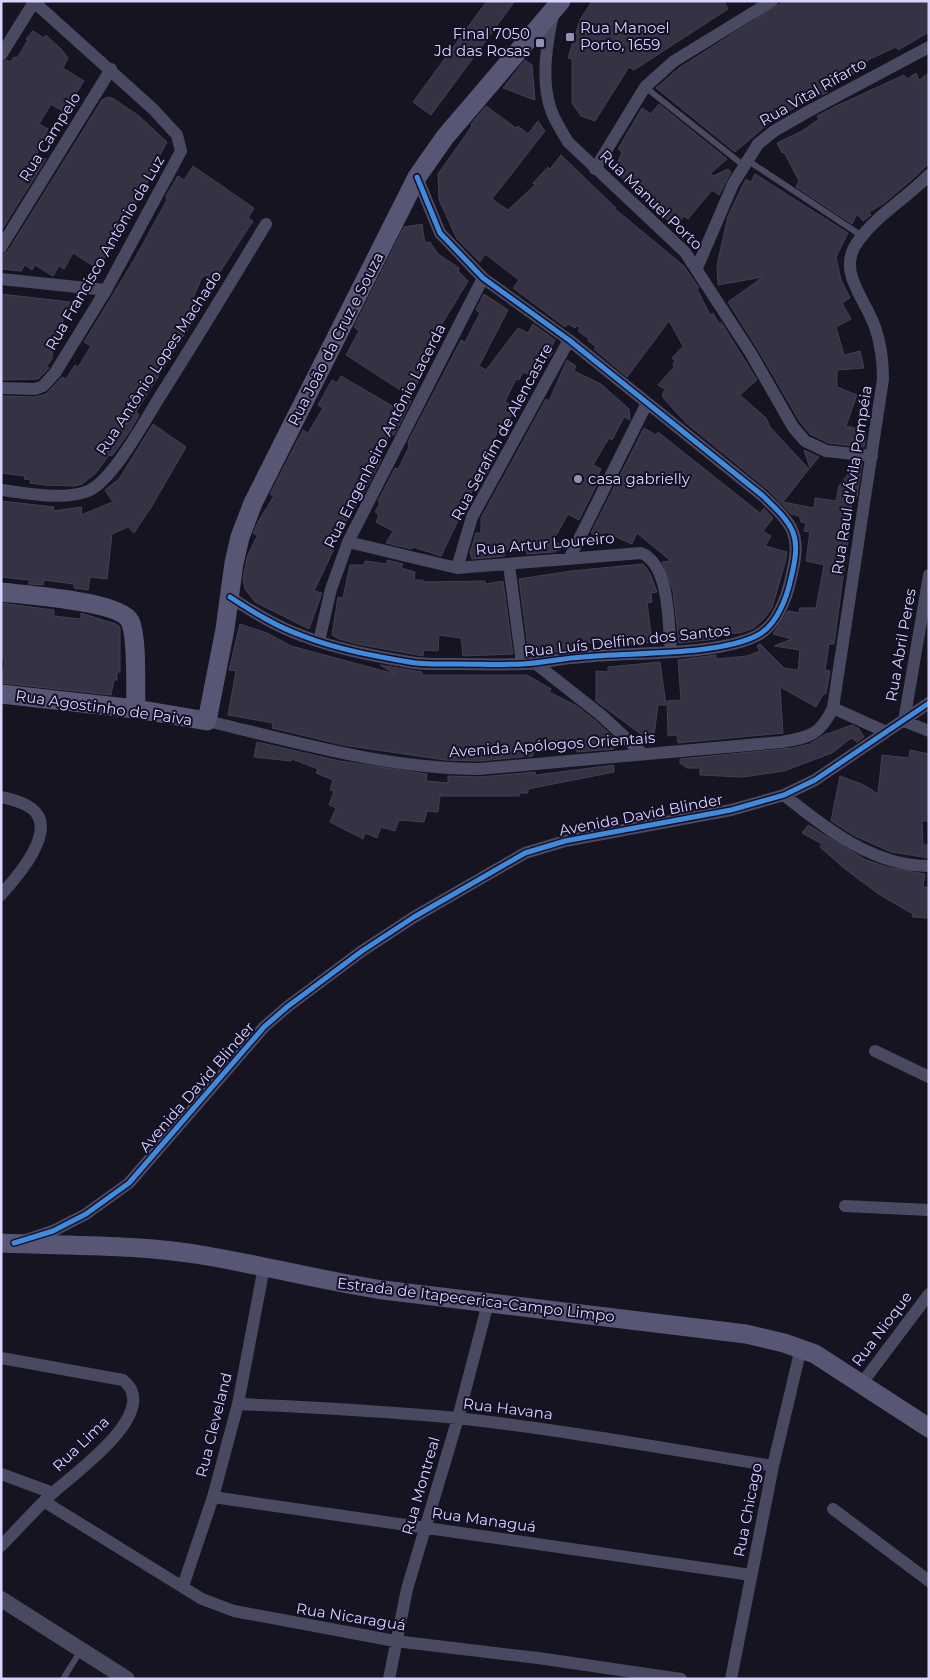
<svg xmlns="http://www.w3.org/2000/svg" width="930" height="1680" font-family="Montserrat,sans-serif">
<rect width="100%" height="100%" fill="#161421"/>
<path fill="#343243" stroke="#433f54" d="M487,1H515L431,115L413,102Z
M592,1H724L728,9L634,70L629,67L595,121L581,116L572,103V59L568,58L580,20Z
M784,1H927L929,5V32L898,50L896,47L870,59L862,65L863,67L854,73L844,76L843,72L824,82L828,92L801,104L768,124L735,152L656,88L679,68Z
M33,31L44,38L46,35L62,50L68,58L63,68L84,81L64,112L51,104L39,124L48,129L46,133L48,135L37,154L46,159L1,231V63L7,60L10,62L14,57L17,58L28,40L26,39Z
M525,60L532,65L535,100L503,88Z
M916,73L919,80L929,73V163L915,177L883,204L869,212L871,215L863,221L857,214L852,224L796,187L799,181L784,152L782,153L777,143L802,131L819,119L817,116L836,106L904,75L907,79Z
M108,97L114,99L139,116L167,142L147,179L149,180L98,269L73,253L64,269L59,266L53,276L35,265L32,270L25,265L21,271L1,269V255L8,251L102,100Z
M659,104L727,159L711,173L713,176L728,169L731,172L719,195L712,190L688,219L684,216L678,224L673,220L671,223L663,216L666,212L640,195L643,192L618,175L616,167L622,152L618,149L642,108L651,114Z
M486,106L516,128L518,126L528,134L538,121L545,131L492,199L508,210L535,185L533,183L548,167L550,169L561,155L616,208L615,209L684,266L699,288L697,289L710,315L713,313L722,328L721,322L757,380L740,395L766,418L770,427L809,469L783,502L814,508L815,498L836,501L839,486L849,473L851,462L862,463L857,497L853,495L847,534H849L834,644H829L825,670L830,671L826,694L824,693L816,707L780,687L783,733L678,743L677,735L668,736L667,701L681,700L678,660L716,655V659L747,656L760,651L757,646L760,644L784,668L798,670L800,650L774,646L792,639L773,634L788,611L799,613L800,608H816L824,565L806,561L810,532L804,531L806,523L801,522L799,516L791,514L768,490L686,423L664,399L662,395L665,389L658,385L674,367L673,363L676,361L672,358L683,346L669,321L627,377L594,349L596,347L588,341L589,339L578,331L580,328L577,326L575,328L568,324L565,327L513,288L519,280L485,254L480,262L457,239L439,200L438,174L472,126L471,124Z
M193,166L254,208L248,218L253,221L214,281L205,276L202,277L192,301L199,305L194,312L197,314L136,412L139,415L130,431L112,456L109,455L96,473L82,484L74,486L44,485L30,483L31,480L24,479L25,476L1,473V396L35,397L46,394L62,377L66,379L75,365L78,367L91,346L84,342L134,260L167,200L166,196L178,176L184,180Z
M755,174L848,233L836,257L841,280L850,298L842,303L851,319L836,327L844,355L860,351L864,368L837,370V387L857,395L846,426L862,430L861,433L866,435L864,447L828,443L810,434L800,422L757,348L728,302L763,277L718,285L717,265L728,216L746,179L751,182Z
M422,224L425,243L430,242L438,254L459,268L458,271L468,281L428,347L433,350L411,397L346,355L359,331L354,327L404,227Z
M1,294L70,302L68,313L64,312L60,342L53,341L52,359L47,366L49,368L38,379L1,380Z
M484,294L508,310L479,366L486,370L518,328L528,333L533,324L555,340L550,350L553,352L535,377L523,372L519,380L516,379L505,402L509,404L505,411L512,414L505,427L501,425L489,450L497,455L483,480L480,479V475L441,556L413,547L412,549L386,543L393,531L376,522L379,515L375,512L380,503L378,501L395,468L398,469L409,447L408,442L461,340L465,342L480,313L476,310Z
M567,360L576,366L574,371L601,384L629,409L630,420L624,417L612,440L609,438L593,465L601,469L596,479L599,480L579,520L568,514L553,541L565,547L554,552L527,554V551L505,550V556L472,559L470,553L476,533H481V518L546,399L549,401Z
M341,376L401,411L408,399L411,401L394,435L390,434L385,444L378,459L381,460L363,494L332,544V547L334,549L314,591L322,593L309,629L255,602L245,589L243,579L247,557L257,536L253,533L259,520L274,496L270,494L303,430L308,433L323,408L318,405L332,380L337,383Z
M153,424L186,447L152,506L134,533L128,527L112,534L107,579L90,577L88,590L74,588V584L44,580L43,585L29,584V580L1,577V501L54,507L53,511L82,507L81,515L113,502L105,490L119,479Z
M644,428L656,435L658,432L760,513L764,508L773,518L763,531L771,536L765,546L787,552L785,563L772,608L764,619L754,628L740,633L716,634V639L679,643L673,591L662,562L671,561L637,533L632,544L605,532L602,539L591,533Z
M804,450L819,457L810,468Z
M387,560L403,564L401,568L415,572L414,580H423V582L485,581L486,584L503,581L513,654L463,656L461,638L439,635L438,651L424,650L423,656L357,644L339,639L332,635L338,597L343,598L350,565H364L365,561L387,564Z
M643,564L650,573L657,592L651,593L652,602L647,603L652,642L609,646V641L594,642L580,644L581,649L529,655L519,579L571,571Z
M1,603L54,610V616L81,619V613L116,624L120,627V672H117V680H114L111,695L2,683L5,660H1Z
M240,624L267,633L291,646L395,674L380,665L422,672V675H527L551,689L549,692L577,706L596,721L614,738V749L577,752L576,749H562L533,752V756L479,761L445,760L343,745L272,728L273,723L228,715L236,671L229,670Z
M660,662L666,705H658L653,743L596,701V671L608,672V667Z
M852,725L859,729L864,737L857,742L851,738L832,753L784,771L743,777L700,775V768H687L680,763V759L793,748L810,744L824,735Z
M257,742L340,761L427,774L426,781L448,783V776L480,777L535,772L536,775L614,765V772L528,789V793H520L519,796H440L438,812L427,811L424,822L399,820L395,831L381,827L377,838L365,833L363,839L330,822L336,808L329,805L334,791L330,790L333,780L316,773L318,769L292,759L291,761L254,757Z
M910,750L929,754V821H922L923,845H929V858L891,852L855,836L831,821L840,776L864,785L878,794L882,755L909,758Z
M808,825L866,860L887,867L925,874L923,887L929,888V918L912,917L913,914L880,895L845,869L820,847L822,844L802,833Z"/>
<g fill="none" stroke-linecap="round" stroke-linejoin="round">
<path stroke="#4a4962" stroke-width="6" d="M645,87L743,165
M747,160L862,236
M63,1679L81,1650"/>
<path stroke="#4a4962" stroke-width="12" d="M553,14C547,42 541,78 550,107C554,120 561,130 568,142L685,252L750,352L793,427L805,441L826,451L872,456
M1,55L34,2
M595,169L645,87L674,61L772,1
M1,247L111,69
M697,268L733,184L758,144L774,131L809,111L929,47
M1,279L106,290
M1,388L35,389L43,386L55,373L106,290L181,151L177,135L153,109L33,1
M1,490C28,493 62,501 88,491C113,480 144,422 159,398C195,341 231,282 266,224
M348,542L457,568L641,553C670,564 668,623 671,651
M569,559L647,403
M509,565L522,664
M457,568L472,517L569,340
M929,575L904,721L929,731
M230,597C253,612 277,627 303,636C336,649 374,656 409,662C425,665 443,664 458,664C480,664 502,665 523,664C543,663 563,658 583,657C629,652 719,656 758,635C777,625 787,597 791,578C802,534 794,526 763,496L569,340L483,278L440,233L417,177
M319,641L331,589L348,542L483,278
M535,663L601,715L643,754
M833,708L883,379C883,361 881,344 875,327C865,298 835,270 859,240C878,214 907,198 929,175
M207,721C296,742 386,769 479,769L782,742C810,737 820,735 833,708L884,731
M784,795C825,828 873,866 929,866
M1,797C11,799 23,802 31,808C60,829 17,877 1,895
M875,1051L929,1077
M845,1206L929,1210
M26,1240L53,1231L86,1214L129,1183L264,1027L287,1007L362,951L414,917L525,853L565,841L731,810L784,795L815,780L929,703
M1,1358L123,1380C163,1411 75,1473 55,1491C36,1508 19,1528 1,1546
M862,1383L929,1294
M238,1404C311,1407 384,1411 457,1418C563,1430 668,1449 773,1466
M1,1474L53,1493
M213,1497L751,1575
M45,1502L202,1599L234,1611L395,1641L538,1658L681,1679
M833,1509L929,1581
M183,1586L213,1497L238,1404L264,1267
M389,1679L407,1589L458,1418L488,1303
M731,1679L773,1466L801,1348"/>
<path stroke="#4a4962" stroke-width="16" d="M1,1599L127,1679"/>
<path stroke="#575674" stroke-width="19" d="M1,592C25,595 120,601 130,621C138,638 135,689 136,709
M1,694L136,709L207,721L225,629L234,563L240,537L253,503L417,177L445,137L561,1
M1,1243C69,1246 141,1244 207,1256C266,1266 324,1281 383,1290L746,1334L784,1343L815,1354L929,1428"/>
<defs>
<path id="cycleway" d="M230,597C253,612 277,627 303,636C336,649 374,656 409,662C425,665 443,664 458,664C480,664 502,665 523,664C543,663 563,658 583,657C629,652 719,656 758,635C777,625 787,597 791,578C802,534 794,526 763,496L569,340L483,278L440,233L417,177
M14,1243L53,1231L86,1214L129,1183L264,1027L287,1007L362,951L414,917L525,853L565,841L731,810L784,795L815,780L929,703"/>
</defs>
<use href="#cycleway" stroke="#130f26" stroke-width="8"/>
<use href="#cycleway" stroke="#408adc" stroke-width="5"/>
</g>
<g fill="#9591b1" stroke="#130f26" stroke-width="2">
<rect x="565" y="32" width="10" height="10" rx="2.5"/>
<rect x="535" y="38" width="10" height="10" rx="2.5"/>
<circle cx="578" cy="479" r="5"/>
</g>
<g text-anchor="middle" stroke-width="4" stroke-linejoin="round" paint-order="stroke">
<g font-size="15" fill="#d9d4ff" stroke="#130f26" text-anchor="start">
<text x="580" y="33">Rua Manoel<tspan x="580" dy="17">Porto, 1659</tspan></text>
<text x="530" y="39" text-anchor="end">Final 7050<tspan x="530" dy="17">Jd das Rosas</tspan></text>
<text x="588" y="484">casa gabrielly</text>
</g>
<g font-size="15" fill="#d9d4ff" stroke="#130f26">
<text transform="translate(813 92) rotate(-30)" y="5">Rua Vital Rifarto</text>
<text transform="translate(50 137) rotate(-58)" y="5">Rua Campelo</text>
<text transform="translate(651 200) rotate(44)" y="5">Rua Manuel Porto</text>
<text transform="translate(105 253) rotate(-60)" y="5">Rua Francisco Antônio da Luz</text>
<text transform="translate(336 339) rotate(-63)" y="5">Rua João da Cruz e Souza</text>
<text transform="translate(159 363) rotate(-57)" y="5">Rua Antônio Lopes Machado</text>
<text transform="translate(502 432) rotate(-62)" y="5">Rua Serafim de Alencastre</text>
<text transform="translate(385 436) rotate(-63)" y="5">Rua Engenheiro Antônio Lacerda</text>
<text transform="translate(852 480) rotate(-81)" y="5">Rua Raul d'Ávila Pompéia</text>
<text transform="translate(545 544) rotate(-5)" y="5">Rua Artur Loureiro</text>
<text transform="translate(627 641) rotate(-6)" y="5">Rua Luís Delfino dos Santos</text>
<text transform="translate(901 645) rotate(-80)" y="5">Rua Abril Peres</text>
<text transform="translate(104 708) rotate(8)" y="5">Rua Agostinho de Paiva</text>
<text transform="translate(552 745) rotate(-4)" y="5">Avenida Apólogos Orientais</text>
<text transform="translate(641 815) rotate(-11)" y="5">Avenida David Blinder</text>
<text transform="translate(197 1087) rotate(-49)" y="5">Avenida David Blinder</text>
<text transform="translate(476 1300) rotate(7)" y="5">Estrada de Itapecerica-Campo Limpo</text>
<text transform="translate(882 1329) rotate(-53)" y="5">Rua Nioque</text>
<text transform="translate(508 1409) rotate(7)" y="5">Rua Havana</text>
<text transform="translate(214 1425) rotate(-76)" y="5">Rua Cleveland</text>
<text transform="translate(81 1444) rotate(-44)" y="5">Rua Lima</text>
<text transform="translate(421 1486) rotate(-74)" y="5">Rua Montreal</text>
<text transform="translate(748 1510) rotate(-79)" y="5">Rua Chicago</text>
<text transform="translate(484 1520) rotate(8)" y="5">Rua Managuá</text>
<text transform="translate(351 1617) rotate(9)" y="5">Rua Nicaraguá</text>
</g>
</g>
<rect width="930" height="1680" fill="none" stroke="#d9d4ff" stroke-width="5"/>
</svg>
